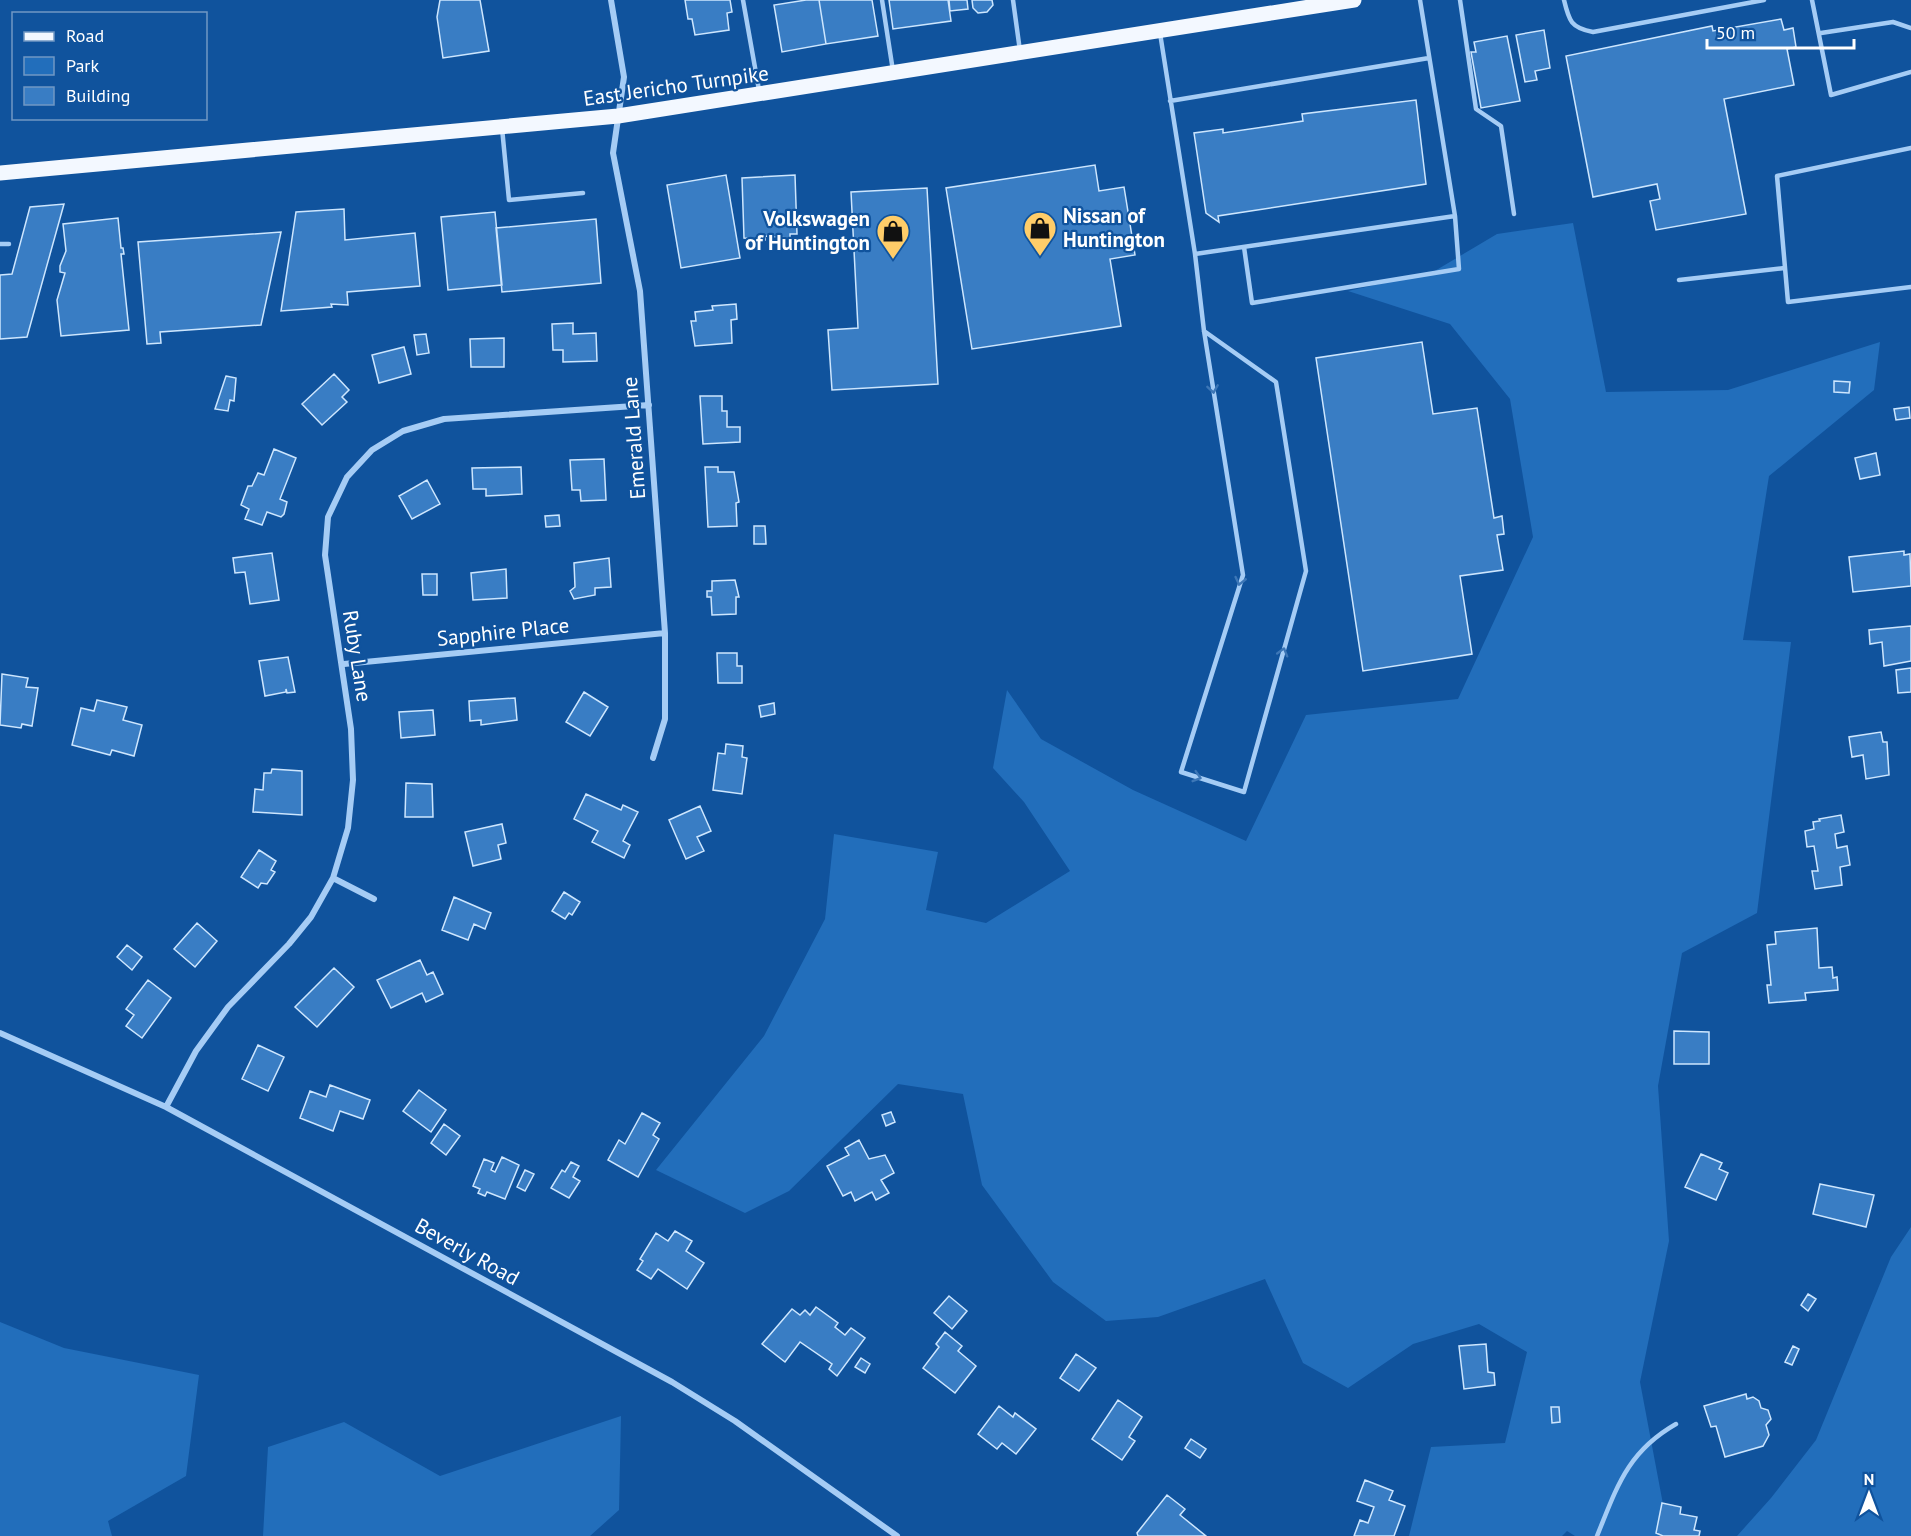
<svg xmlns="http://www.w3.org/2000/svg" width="1911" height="1536" font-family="'PT Sans',sans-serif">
<rect width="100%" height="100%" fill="#10539d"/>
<path fill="#226ebb" d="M1573,223L1606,392L1728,390L1880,342L1874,390L1769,476L1743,640L1791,642L1757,913L1682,953L1658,1086L1669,1241L1640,1382L1669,1536H1575L1567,1531L1562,1536H1409L1431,1447L1505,1443L1527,1352L1479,1324L1413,1344L1348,1388L1303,1363L1265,1279L1158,1317L1106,1321L1053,1282L982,1185L963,1094L898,1084L789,1191L745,1213L656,1170L764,1036L825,919L834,834L938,852L926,910L986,923L1070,871L1024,802L993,768L1007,690L1041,739L1133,790L1246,841L1306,715L1458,699L1533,537L1510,399L1450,324L1348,291L1433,272L1497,234Z
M1911,1227V1536H1737L1771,1498L1816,1440L1891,1257Z
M0,1322L64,1348L199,1375L186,1476L108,1521L112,1536H0Z
M621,1416L619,1510L590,1536H263L268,1447L344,1422L440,1476Z"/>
<path fill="#397dc4" stroke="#cde6fe" stroke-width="1.5" d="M440,0H480L489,51L443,58L437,17Z
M685,0H730L732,12L727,13L729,30L695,35L692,19H688Z
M806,0H819L826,44L782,52L774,5Z
M819,0H872L878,36L826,44Z
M889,0H948L951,21L893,29Z
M949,0H967L968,9L950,11Z
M972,0H992L993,5L987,12L978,13L973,8Z
M1781,19L1784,30L1793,28L1796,47L1787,49L1794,85L1724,99L1746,214L1656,230L1650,201L1660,199L1657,184L1593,197L1566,56L1712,26L1713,31Z
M1544,30L1550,68L1535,71L1537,80L1525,82L1516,35Z
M1507,36L1520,101L1481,108L1471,52H1476L1474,42Z
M1416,100L1426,184L1218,216L1219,222L1206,213L1194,133L1223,129V133L1303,121L1302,114Z
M1095,165L1099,191L1124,187L1135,255L1110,259L1121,326L972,349L946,188Z
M726,175L740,258L681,268L667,185Z
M795,175L797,234H790V238L765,236V240L744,238L742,178Z
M927,188L938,384L832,390L828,330L858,328L851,192Z
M64,204L27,337L0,339V275L12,274L30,207Z
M344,209L345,240L415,233L420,286L347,292L348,305L331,304L332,307L281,311L296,212Z
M495,212L502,285L448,290L441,217Z
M118,218L121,248H123L124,254H121L129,330L61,336L57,300L65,273L60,272V266L66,251L63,224Z
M596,219L601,283L502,292L496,228Z
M281,232L261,325L160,332L161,343L147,344L138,242Z
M736,304L737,319L731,320L732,343L695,346L691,321H696L695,312L713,310L712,306Z
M573,323V334L596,333L597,361L563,362V350H553L552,324Z
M426,334L429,353L417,355L414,335Z
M504,338V367H471L470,339Z
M1422,342L1433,414L1477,408L1494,518L1502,516L1504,534L1497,535L1503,570L1460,576L1472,654L1363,671L1316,358Z
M404,347L411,374L379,383L372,355Z
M334,374L349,390L342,397L347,402L322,425L302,404Z
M226,376L236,378L234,401L230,400L228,411L215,409Z
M1834,381L1850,382L1849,393L1834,392Z
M700,396H722V411H727V427H740V442L703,444Z
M1909,407L1910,418L1896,420L1894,409Z
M274,449L296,458L280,499L287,502L284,514L281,517L267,512L262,525L245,519L249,509L241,505L248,486H252L258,473L264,475Z
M1876,453L1880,475L1860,479L1855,458Z
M604,459L606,500L581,501L580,490H572L570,460Z
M521,467L522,494L486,496V489H473L472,468Z
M705,467H718V472H734L739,502L736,503L737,526L708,527Z
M427,480L440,504L412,519L399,496Z
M559,515L560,526L546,527L545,516Z
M754,526H765L766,544H754Z
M1904,551V555L1910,554L1911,586L1853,592L1849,557Z
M272,553L279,600L250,604L245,572L235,573L233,558Z
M609,558L611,587L595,588V595L574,599L570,591L575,587L574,563Z
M506,569L507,598L473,600L471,573Z
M422,574H437V595H423Z
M735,580L739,597H736V614L712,615L711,597H707V591H712V581Z
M1911,626V661L1884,666L1882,642L1870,644L1869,630Z
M717,653H737V666H742V683H718Z
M288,657L295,692L287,693L286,689V692L265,696L259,661Z
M1911,668V692L1898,693L1896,670Z
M2,674L28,678L26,687L38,688L32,726L22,724L21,728L0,725Z
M584,692L608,707L590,736L566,722Z
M515,698L517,720L481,725V720L470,721L469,701Z
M97,700L127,707L123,720L142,725L134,756L112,750L110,755L72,745L81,708L94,711Z
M774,703L775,714L761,717L759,706Z
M433,710L435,735L401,738L399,712Z
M1881,732L1883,742H1887L1889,775L1866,779L1863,755L1852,757L1849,737Z
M726,744L743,746L742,757L747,758L742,794L713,790L718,753L725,754Z
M272,769L302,771V815L253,812L255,789L263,790L264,773H271Z
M406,783L432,784L433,817H405Z
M586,794L621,810L623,805L638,812L623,841L630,845L624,858L592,842L598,831L574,819Z
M700,806L711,831L697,837L704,851L686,859L669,820Z
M1841,815L1844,832L1835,834L1837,848L1847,846L1850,865L1840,867L1842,885L1815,889L1812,871H1818L1814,846L1807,847L1805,831L1814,829L1813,822L1820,821L1819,819Z
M502,824L506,843L498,845L501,859L473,866L465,832Z
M259,850L276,861L271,870L275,872L267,884L261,883L258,888L241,877Z
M564,892L580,902L572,915L569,913L565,919L552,911Z
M454,897L491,913L485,929L474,924L468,940L442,930Z
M197,923L217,941L195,967L174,949Z
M1817,928L1819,968L1832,967L1833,978L1837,977L1838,990L1805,993L1806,1000L1769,1003L1767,985H1771L1767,945L1776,944L1775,932Z
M127,945L142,957L132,970L117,957Z
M420,960L427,975L433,972L443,994L426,1002L422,993L391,1008L377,980Z
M334,968L354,987L317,1027L295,1007Z
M148,980L171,998L142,1038L126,1026L134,1015L126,1009Z
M1674,1031L1709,1032V1064H1674Z
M258,1045L284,1057L268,1091L242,1079Z
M330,1085L370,1100L363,1119L340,1111L333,1131L300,1118L310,1091L326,1097Z
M419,1090L446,1110L431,1132L403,1111Z
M891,1112L895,1122L886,1126L882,1115Z
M642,1113L660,1123L653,1135L659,1139L638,1177L608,1160L619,1140L625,1144Z
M444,1124L460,1136L446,1155L431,1143Z
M859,1140L869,1159L885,1155L894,1173L881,1180L889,1193L876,1200L872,1192L855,1201L851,1192L843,1196L827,1166L849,1155L845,1148Z
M1701,1154L1722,1163L1719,1169L1728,1173L1716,1200L1685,1187Z
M502,1157L519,1165L505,1199L487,1192L485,1196L478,1193L480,1189L473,1186L484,1159L494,1163L491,1170L495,1172Z
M571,1162L579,1166L573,1177L580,1181L569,1198L551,1188L562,1170L565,1172Z
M525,1170L534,1174L525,1191L517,1187Z
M1820,1184L1874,1195L1866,1227L1813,1214Z
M675,1231L692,1241L686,1251L704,1263L687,1289L658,1269L651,1279L637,1270L643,1261L640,1259L656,1233L668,1241Z
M1808,1294L1816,1299L1808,1311L1801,1305Z
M949,1296L967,1311L952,1329L934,1313Z
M816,1307L838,1323L835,1327L845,1335L851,1328L865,1338L837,1376L829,1369L832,1364L800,1342L785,1362L762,1344L792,1309L800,1315L805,1310L810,1315Z
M945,1332L962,1346L958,1351L976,1366L955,1393L923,1368L939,1347L936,1344Z
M1486,1344L1488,1372L1494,1373L1495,1385L1464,1389L1459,1346Z
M1793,1346L1799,1349L1792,1365L1785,1362Z
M1076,1354L1096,1368L1079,1391L1060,1378Z
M861,1358L870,1364L865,1373L855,1367Z
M1746,1394L1747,1399L1753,1397L1759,1401L1761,1408L1768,1410L1771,1419L1766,1425L1769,1435L1763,1446L1725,1457L1716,1426L1711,1427L1704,1406Z
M1118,1400L1142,1417L1129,1437L1135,1441L1122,1460L1092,1439Z
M999,1406L1013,1417L1015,1413L1036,1429L1016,1454L1002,1443L997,1449L978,1434Z
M1551,1407H1559L1560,1422L1552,1423Z
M1191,1439L1206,1449L1200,1458L1185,1448Z
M1365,1480L1393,1491L1389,1500L1405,1506L1394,1536H1354L1360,1520L1368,1523L1374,1507L1357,1501Z
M1167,1495L1185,1509L1180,1515L1206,1536H1138L1137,1533Z
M1662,1503L1681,1507L1680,1514L1697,1517L1694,1530L1700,1531L1699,1536H1663L1656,1533Z"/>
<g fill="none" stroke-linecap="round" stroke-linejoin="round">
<path stroke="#a5ccf5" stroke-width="4.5" d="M743,0L759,90
M882,0L893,71
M1013,0L1020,51
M1460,0L1476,109L1501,126L1514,214
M1564,0C1569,21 1571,28 1593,32L1764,0
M1812,0L1831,95L1911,72
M1160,33L1195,254L1455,216L1420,0
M1821,33L1893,22L1911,28
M1170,101L1429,58
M502,128L509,200L583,193
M1911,148L1777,176L1788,302L1911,287
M0,244H9
M1244,247L1252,303L1459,269L1455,216
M1195,254L1204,331L1243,575L1181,772L1244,792L1306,571L1276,382L1204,331
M1679,280L1785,268
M1597,1536C1617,1487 1627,1452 1676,1424"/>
<path stroke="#a5ccf5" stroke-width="6" d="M611,0L624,77L613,153L640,291L665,633V719L653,758
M344,664L665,633
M333,878L374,899
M0,1033L166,1107L672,1382L735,1421L897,1536
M166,1107L196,1051L228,1007L289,944L311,917L333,878L348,828L353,780L351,729L325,555L328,517L347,477L372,450L403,431L444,419L649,405"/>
<path stroke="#f3f8ff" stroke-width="15" d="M0,173L618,116L1354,0"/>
</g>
<defs><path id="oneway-chevron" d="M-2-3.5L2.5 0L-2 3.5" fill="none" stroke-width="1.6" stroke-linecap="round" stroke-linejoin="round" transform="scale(1.5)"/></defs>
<g stroke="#3d77b7">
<use href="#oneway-chevron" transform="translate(1213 389) rotate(81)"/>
<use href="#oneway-chevron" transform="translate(1240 581) rotate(103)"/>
<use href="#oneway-chevron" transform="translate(1283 652) rotate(-74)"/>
<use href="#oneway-chevron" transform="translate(1197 777) rotate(17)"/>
</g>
<defs>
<symbol id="shop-pin" viewBox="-11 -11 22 30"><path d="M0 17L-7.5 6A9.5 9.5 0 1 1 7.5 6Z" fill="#ffcd69" stroke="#10539d"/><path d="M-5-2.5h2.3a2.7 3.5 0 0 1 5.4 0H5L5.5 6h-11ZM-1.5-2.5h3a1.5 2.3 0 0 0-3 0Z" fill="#111"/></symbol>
</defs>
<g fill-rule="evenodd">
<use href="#shop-pin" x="1021" y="209" width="38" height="52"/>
<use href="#shop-pin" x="874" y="212" width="38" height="52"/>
</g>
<g text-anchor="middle" stroke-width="4.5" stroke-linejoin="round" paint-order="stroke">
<g font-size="21" fill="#fff" stroke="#10539d">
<text transform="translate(676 86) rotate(-8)" y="7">East Jericho Turnpike</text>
<text transform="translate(634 438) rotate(-94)" y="7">Emerald Lane</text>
<text transform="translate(503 632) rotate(-6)" y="7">Sapphire Place</text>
<text transform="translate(357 656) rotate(81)" y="7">Ruby Lane</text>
<text transform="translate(467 1252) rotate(29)" y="7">Beverly Road</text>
</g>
<g font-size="21" font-weight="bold" fill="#fff" stroke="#10539d" text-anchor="start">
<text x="1063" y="223">Nissan of<tspan x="1063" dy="24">Huntington</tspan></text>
<text x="870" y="226" text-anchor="end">Volkswagen<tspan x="870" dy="24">of Huntington</tspan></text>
</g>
</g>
<rect x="12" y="12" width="195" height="108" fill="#10539d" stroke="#7098c4" stroke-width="1.5"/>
<rect x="24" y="32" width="30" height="9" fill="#f3f8ff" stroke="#7098c4" stroke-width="1.5"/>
<text x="66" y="42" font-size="18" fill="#ffffff">Road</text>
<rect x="24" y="57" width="30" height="18" fill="#226ebb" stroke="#7098c4" stroke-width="1.5"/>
<text x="66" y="72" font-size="18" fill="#ffffff">Park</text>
<rect x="24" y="87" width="30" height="18" fill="#397dc4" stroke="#7098c4" stroke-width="1.5"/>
<text x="66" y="102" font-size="18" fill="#ffffff">Building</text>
<g transform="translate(1869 1494)" stroke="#10539d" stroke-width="4.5" paint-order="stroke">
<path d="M0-4.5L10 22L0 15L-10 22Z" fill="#ffffff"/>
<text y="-9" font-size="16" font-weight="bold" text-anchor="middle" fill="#ffffff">N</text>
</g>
<path d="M1707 39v9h147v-9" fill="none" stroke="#ffffff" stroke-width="3"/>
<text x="1716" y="39" font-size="18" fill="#ffffff" stroke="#10539d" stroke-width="4.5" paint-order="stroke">50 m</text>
</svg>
